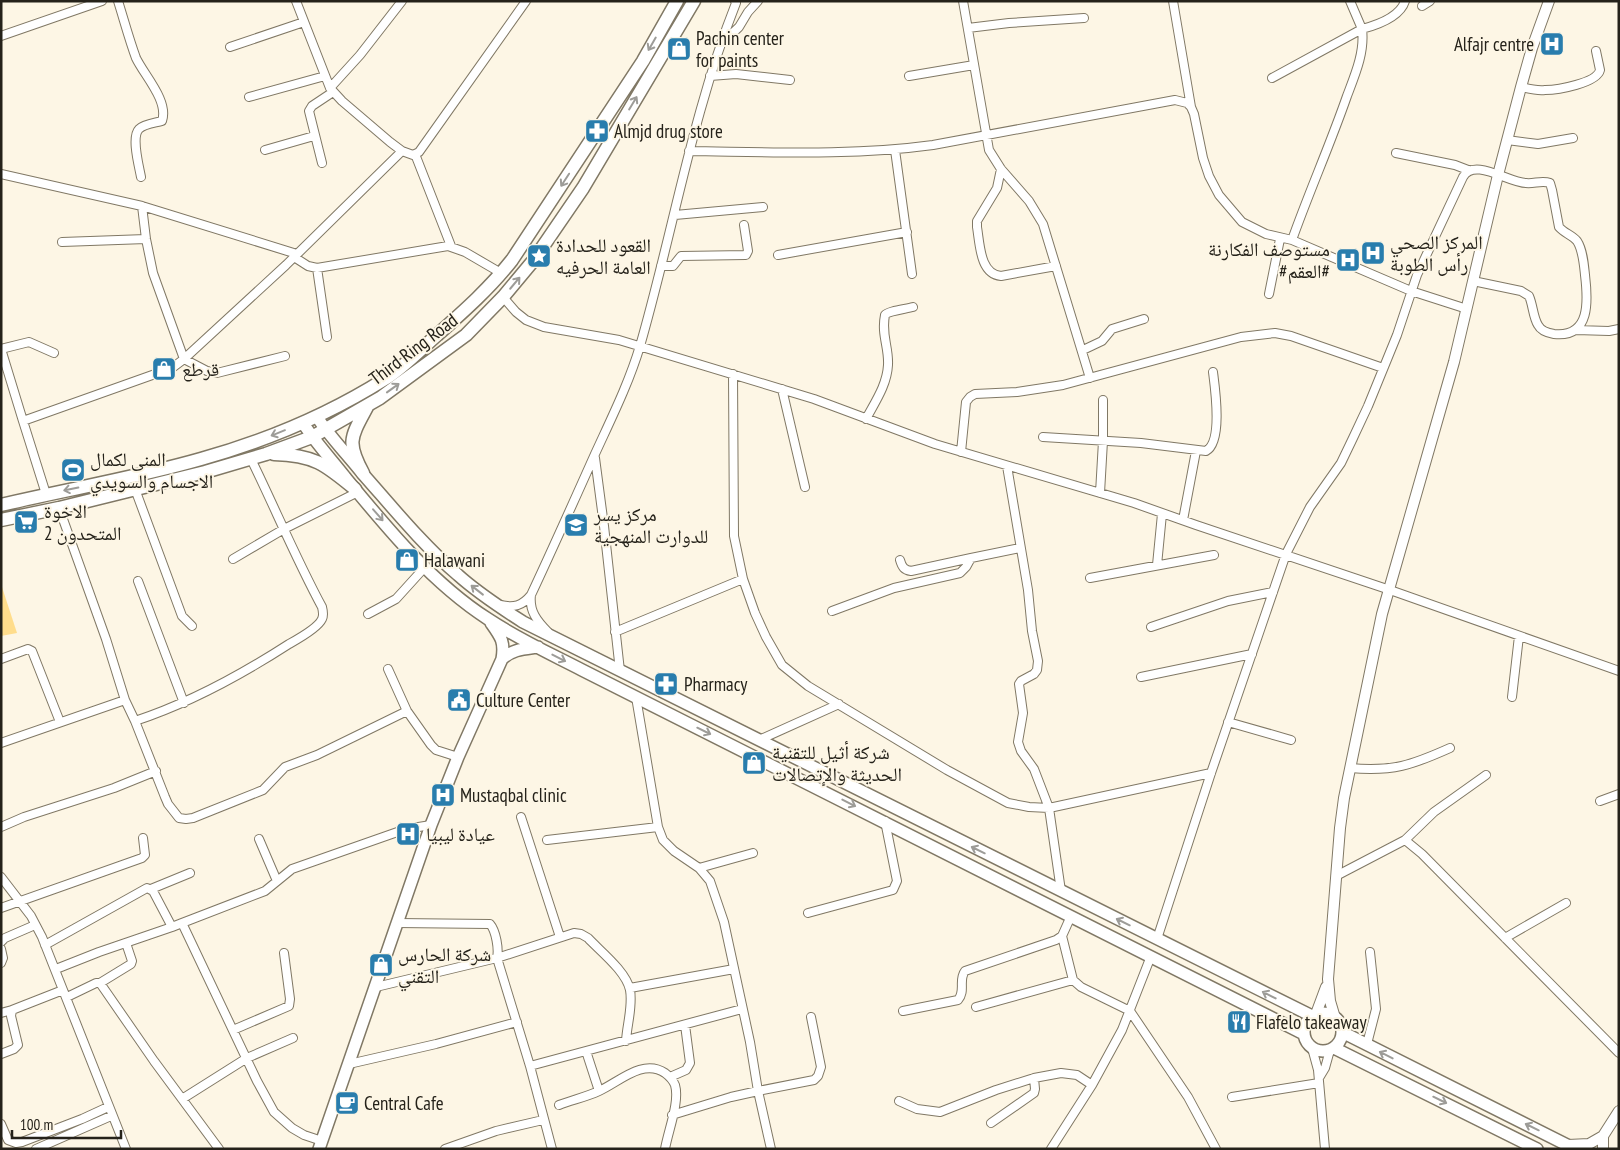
<svg xmlns="http://www.w3.org/2000/svg" width="1620" height="1150" font-family="'PT Sans Narrow','Noto Naskh Arabic',sans-serif">
<rect width="100%" height="100%" fill="#fdf6e5"/>
<path fill="#ffdd8c" d="M1,584L17,633L1,636Z"/>
<g fill="none" stroke-linecap="round" stroke-linejoin="round">
<defs>
<path id="minor" d="M118,1C124,20 129,39 136,58C144,75 169,101 162,121C155,123 144,124 139,129C131,137 139,166 141,177
M296,1L330,88L342,101L390,142L402,151L413,155L419,152L526,1
M963,1L989,150L1001,169L1029,201L1043,224L1090,378
M1173,1L1191,107
M1422,6L1430,1
M968,28L1009,23L1084,18
M1,36L102,1
M722,43L739,27L748,12L758,1
M230,47L304,22
M710,76L736,74L790,80
M909,76L974,65
M1272,78L1362,29L1350,1
M1521,87C1529,89 1537,91 1545,90C1558,90 1597,83 1600,70L1596,51
M330,88L360,55L402,1
M249,97L325,76
M1507,140L1538,144L1573,138
M265,150L314,136
M895,150L912,274
M689,151C770,152 853,156 933,145L1175,100L1187,103L1191,107L1194,114L1203,158L1209,176L1219,195L1242,222L1266,234L1292,240L1411,291L1467,309
M1396,153L1455,165L1468,170
M415,154L451,246
M322,163L309,111L312,106L333,92
M1001,169L997,188L977,221V227C980,245 980,274 1001,276L1056,266
M1,174L142,206L297,254
M142,206L146,239L153,273L184,359L207,371L217,373L285,356
M675,215L763,207
M1292,240C1309,192 1330,145 1347,96C1355,75 1365,52 1362,29C1377,25 1400,17 1405,1
M62,242L146,239
M778,255L907,232
M294,257L308,266L317,268L448,246L465,252L501,273
M661,266H673L681,256L746,255L748,251L744,225
M317,268L327,337
M1269,294L1280,239
M503,297L516,312L526,320L544,327L619,340L814,399L935,444L1134,503L1196,525L1390,590L1619,671
M1576,330L1609,331L1619,329
M1,349L23,421
M1,349L29,342L54,353
M1083,350L1102,341L1112,329L1144,319
M733,374L734,536L743,579L755,613L766,637L782,665L808,686L947,770L1008,803L1029,807L1049,808L1211,773
M782,389L805,487
M866,419C875,402 887,385 888,365C889,347 881,335 885,315C888,311 906,309 913,307
M1043,437L1141,443L1206,451C1223,442 1215,388 1213,372
M961,452L966,402L970,397L975,394L1017,392L1063,385L1241,337L1275,333L1291,336L1383,368
M595,458L604,526L620,671
M1007,466L1028,590L1032,631L1038,661L1037,670L1034,674L1021,681L1019,684L1023,713L1018,742L1021,751L1034,769L1049,808L1061,891
M135,489L182,616L192,626
M1100,493L1103,441V400
M46,494L23,421L172,368L184,359L286,265L402,151
M59,508L106,639L125,700L135,721L165,797L168,804L179,818L186,819L193,818L263,790L285,767L317,755L407,711
M1183,520L1196,451
M233,559L284,529L358,492
M900,560C902,567 904,570 911,571L971,558
M1157,565L1162,514
M1090,578L1214,555
M138,581L184,703
M531,595C529,611 537,621 548,632
M500,605C514,608 522,606 531,595C553,548 574,501 595,454C611,419 629,383 640,346C673,232 692,114 736,3L735,1
M832,611L894,588L960,573L966,567L971,558L1020,548
M368,614L396,599L425,567
M1151,627L1228,601L1273,592
M615,632L743,579
M1,659L28,649L32,651L60,722
M388,669L407,711L431,745L436,750L458,757
M1141,677L1252,654
M636,697L658,827L663,840L674,851L699,868L710,881L724,922L750,1042L758,1091L731,1097L672,1115
M1512,697L1519,636
M135,721C190,703 241,675 289,644C298,639 318,628 322,619C324,615 323,611 322,607C296,559 275,508 251,459
M1228,722L1291,740
M759,740L839,704
M1,743L125,700
M1350,768C1393,772 1412,765 1450,748
M1600,801L1619,794
M521,817L560,937
M1,827L24,817L114,788L156,771
M259,839L277,881
M547,840L658,827
M1405,840L1434,812L1486,775
M699,868L753,853
M1336,876L1405,840L1422,854L1619,1053
M1,877L31,916L42,937L126,1149
M151,889L190,873
M1,908L142,858L145,855L143,838
M808,913L893,890L897,881L885,821
M397,923L490,924C496,931 499,949 497,958L574,933L581,934L588,938C600,951 626,971 630,990C633,1006 627,1024 626,1041
M1062,936L1073,980L1081,987L1130,1011L1188,1097L1216,1149
M1505,938L1566,903
M1157,939L1211,773L1286,554L1310,507L1341,463L1353,438L1368,406L1397,335L1417,275L1463,177C1474,157 1509,183 1526,183C1534,184 1542,180 1550,183L1552,190L1559,227C1564,233 1572,235 1577,241C1583,250 1584,265 1585,275C1588,300 1591,338 1554,334C1548,333 1541,331 1538,325C1533,317 1533,305 1529,296L1521,291L1473,281
M1,942L5,938L35,925
M45,945L147,888L153,891L172,927L182,923
M1,949L3,958L1,963
M56,969L99,952L172,927
M100,983L131,964L132,961L126,943
M376,987L497,958L530,1066L552,1149
M630,988L734,969
M67,997L96,983H100L154,1061L219,1149
M976,1007L1073,980
M903,1011L958,1000C966,991 958,980 965,971L1056,940L1062,936L1071,916
M1,1013L12,1010
M233,1030L289,1006L290,999L284,953
M1367,1044L1376,1009L1370,952
M1312,1048L1318,1070L1325,1149
M586,1051L599,1091
M1,1054L14,1049L18,1045L11,1016L12,1010L63,990
M349,1064L436,1044L517,1022
M530,1066L742,1009
M670,1077L686,1070L690,1063L685,1025
M1319,1078L1325,1068L1330,1050
M1232,1097L1319,1083
M182,1099L247,1058L293,1038
M899,1101L917,1109L940,1112L996,1090L1034,1078L1061,1073L1077,1075L1092,1085
M559,1105C572,1100 586,1097 599,1091C619,1082 643,1058 665,1073C669,1076 673,1080 675,1085C680,1102 668,1131 665,1149
M991,1123L1034,1093L1035,1089L1034,1078
M1,1124L8,1140L16,1143L22,1142L82,1119L108,1107
M322,1141L304,1135L292,1128L274,1112L257,1081L182,923L265,891L292,869L406,829L431,825
M36,1149L111,1116
M445,1149L496,1131L543,1120
M771,1149L758,1091L814,1080L818,1076L821,1067L811,1017
M1051,1149L1092,1085L1122,1030L1151,956"/>
<path id="tertiary" d="M1316,1014L1326,987
M1335,1018L1330,1001L1328,979L1340,828L1344,798L1382,614L1454,362L1498,175L1521,87L1532,48L1549,1
M1568,1145L1589,1144L1603,1136
M1603,1149V1136L1619,1111"/>
<path id="secondary" d="M317,417C330,437 347,454 362,473C393,508 423,545 458,575C478,593 501,608 523,622L1312,1016
M303,423C315,442 331,459 345,477C387,528 432,583 488,619C518,639 551,654 582,670L1304,1034
M502,659C513,649 524,649 538,647
M1304 1032a19 19 0 1 1 38 0a19 19 0 1 1-38 0Z
M1342,1032L1575,1149
M1334,1048L1537,1149
M319,1149L431,825L458,757L502,659C505,642 501,637 491,623"/>
<path id="primary" d="M274,454C314,455 325,464 355,489
M363,473C346,442 351,437 367,407
M1,505C68,489 135,478 201,459C265,441 328,415 385,379C404,367 420,350 437,335C464,311 490,288 512,260L643,61L677,1
M1,520L59,508L205,472L266,454L312,437L380,398L466,335L503,297L533,261L583,188L694,1"/>
</defs>
<use href="#minor" stroke="#807865" stroke-width="10"/>
<use href="#tertiary" stroke="#807865" stroke-width="12"/>
<use href="#secondary" stroke="#807865" stroke-width="14"/>
<use href="#primary" stroke="#807865" stroke-width="15"/>
<use href="#minor" stroke="#fff" stroke-width="8"/>
<use href="#tertiary" stroke="#fff" stroke-width="10"/>
<use href="#secondary" stroke="#fff" stroke-width="11"/>
<use href="#primary" stroke="#fff" stroke-width="12"/>
</g>
<defs><path id="oneway-shaft" d="M-6 0H5M1.5-3L5.5 0L1.5 3" fill="none" stroke-width="1.6" stroke-linecap="round" stroke-linejoin="round" transform="scale(1.25)"/></defs>
<g stroke="#9d9c98">
<use href="#oneway-shaft" transform="translate(652 44) rotate(120)"/>
<use href="#oneway-shaft" transform="translate(633 103) rotate(-59)"/>
<use href="#oneway-shaft" transform="translate(565 180) rotate(123)"/>
<use href="#oneway-shaft" transform="translate(515 283) rotate(-50)"/>
<use href="#oneway-shaft" transform="translate(393 388) rotate(-36)"/>
<use href="#oneway-shaft" transform="translate(278 433) rotate(158)"/>
<use href="#oneway-shaft" transform="translate(71 489) rotate(169)"/>
<use href="#oneway-shaft" transform="translate(378 515) rotate(49)"/>
<use href="#oneway-shaft" transform="translate(477 590) rotate(-142)"/>
<use href="#oneway-shaft" transform="translate(559 658) rotate(27)"/>
<use href="#oneway-shaft" transform="translate(704 731) rotate(26)"/>
<use href="#oneway-shaft" transform="translate(849 803) rotate(27)"/>
<use href="#oneway-shaft" transform="translate(978 850) rotate(-154)"/>
<use href="#oneway-shaft" transform="translate(1123 922) rotate(-154)"/>
<use href="#oneway-shaft" transform="translate(1269 995) rotate(-153)"/>
<use href="#oneway-shaft" transform="translate(1386 1055) rotate(-153)"/>
<use href="#oneway-shaft" transform="translate(1440 1100) rotate(26)"/>
<use href="#oneway-shaft" transform="translate(1532 1127) rotate(-154)"/>
</g>
<defs>
<symbol id="hospital-square" viewBox="-11 -11 22 22"><rect x="-9" y="-9" width="18" height="18" rx="4" fill="#297dad" stroke="#fdf6e5"/><path d="M-5-5h3v3.5h4V-5h3V5h-3V1.5h-4V5h-3Z" fill="#fff"/></symbol>
<symbol id="shop-square" viewBox="-11 -11 22 22"><rect x="-9" y="-9" width="18" height="18" rx="4" fill="#297dad" stroke="#fdf6e5"/><path d="M-5-2.5h2.3a2.7 3.5 0 0 1 5.4 0H5L5.5 6h-11ZM-1.5-2.5h3a1.5 2.3 0 0 0-3 0Z" fill="#fff"/></symbol>
<symbol id="pharmacy-square" viewBox="-11 -11 22 22"><rect x="-9" y="-9" width="18" height="18" rx="4" fill="#297dad" stroke="#fdf6e5"/><path d="M-2-6h4v4h4v4h-4v4h-4v-4h-4v-4h4Z" fill="#fff"/></symbol>
<symbol id="sight-square" viewBox="-11 -11 22 22"><rect x="-9" y="-9" width="18" height="18" rx="4" fill="#297dad" stroke="#fdf6e5"/><path d="M0-6L1.8-2.2L6-1.7L2.9 1.2L3.7 5.4L0 3.3L-3.7 5.4L-2.9 1.2L-6-1.7L-1.8-2.2Z" fill="#fff"/></symbol>
<symbol id="stadium-square" viewBox="-11 -11 22 22"><rect x="-9" y="-9" width="18" height="18" rx="4" fill="#297dad" stroke="#fdf6e5"/><path d="M0-5a6.5 5 0 1 0 0 10a6.5 5 0 1 0 0-10ZM-3.5-1.8h7v3.6h-7Z" fill="#fff"/></symbol>
<symbol id="supermarket-square" viewBox="-11 -11 22 22"><rect x="-9" y="-9" width="18" height="18" rx="4" fill="#297dad" stroke="#fdf6e5"/><path d="M-6-5.5h2.5l.6 2H6L4.5 2H-2.5L-4.4-4H-6ZM-1.5 3.2a1.3 1.3 0 1 0 .1 0ZM3 3.2a1.3 1.3 0 1 0 .1 0Z" fill="#fff"/></symbol>
<symbol id="school-square" viewBox="-11 -11 22 22"><rect x="-9" y="-9" width="18" height="18" rx="4" fill="#297dad" stroke="#fdf6e5"/><path d="M0-5L7-2L0 1L-7-2ZM-4 1L0 2.5L4 1V4Q0 6-4 4Z" fill="#fff"/></symbol>
<symbol id="civic-square" viewBox="-11 -11 22 22"><rect x="-9" y="-9" width="18" height="18" rx="4" fill="#297dad" stroke="#fdf6e5"/><path d="M-.6-6.5H3V-4.5H.6V-3L4-1V1h2V6H-6V1h2V-1L-.6-3ZM-1.2 2.5V6h2.4V2.5Z" fill="#fff"/></symbol>
<symbol id="restaurant-square" viewBox="-11 -11 22 22"><rect x="-9" y="-9" width="18" height="18" rx="4" fill="#297dad" stroke="#fdf6e5"/><path d="M-5-6h1v4h1v-4h1v4h1v-4h1v5L-1.5 .5V6h-2V.5L-5-1ZM5-6V6H3V1.5H1.5Q1.5-4 5-6Z" fill="#fff"/></symbol>
<symbol id="cafe-square" viewBox="-11 -11 22 22"><rect x="-9" y="-9" width="18" height="18" rx="4" fill="#297dad" stroke="#fdf6e5"/><path d="M-5.5-4.5H6V0H3Q3 3.5 0 3.5H-2.5Q-5.5 3.5-5.5 0ZM3-3.2v2h1.7v-2ZM-6 4.5H4V6H-6Z" fill="#fff"/></symbol>
</defs>
<g fill-rule="evenodd">
<use href="#hospital-square" x="1538" y="30" width="28" height="28"/>
<use href="#shop-square" x="665" y="35" width="28" height="28"/>
<use href="#pharmacy-square" x="583" y="117" width="28" height="28"/>
<use href="#hospital-square" x="1359" y="239" width="28" height="28"/>
<use href="#sight-square" x="525" y="242" width="28" height="28"/>
<use href="#hospital-square" x="1334" y="246" width="28" height="28"/>
<use href="#shop-square" x="150" y="355" width="28" height="28"/>
<use href="#stadium-square" x="59" y="456" width="28" height="28"/>
<use href="#supermarket-square" x="12" y="508" width="28" height="28"/>
<use href="#school-square" x="562" y="511" width="28" height="28"/>
<use href="#shop-square" x="393" y="546" width="28" height="28"/>
<use href="#pharmacy-square" x="652" y="670" width="28" height="28"/>
<use href="#civic-square" x="445" y="686" width="28" height="28"/>
<use href="#shop-square" x="740" y="749" width="28" height="28"/>
<use href="#hospital-square" x="429" y="781" width="28" height="28"/>
<use href="#hospital-square" x="394" y="820" width="28" height="28"/>
<use href="#shop-square" x="367" y="951" width="28" height="28"/>
<use href="#restaurant-square" x="1225" y="1008" width="28" height="28"/>
<use href="#cafe-square" x="333" y="1089" width="28" height="28"/>
</g>
<g text-anchor="middle" stroke-width="4" stroke-linejoin="round" paint-order="stroke">
<g font-size="19" fill="#25221a" stroke="#fdf6e5" text-anchor="start">
<text x="696" y="45">Pachin center<tspan x="696" dy="22">for paints</tspan></text>
<text x="1534" y="51" text-anchor="end">Alfajr centre</text>
<text x="614" y="138">Almjd drug store</text>
<text x="1390" y="249">المركز الصحي<tspan x="1390" dy="22">رأس الطوبة</tspan></text>
<text x="556" y="252">القعود للحدادة<tspan x="556" dy="22">العامة الحرفيه</tspan></text>
<text x="1330" y="256" text-anchor="end">مستوصف الفكارنة<tspan x="1330" dy="22">#العقم#</tspan></text>
<text x="182" y="376">قرطع</text>
<text x="90" y="466">المنى لكمال<tspan x="90" dy="22">الاجسام والسويدي</tspan></text>
<text x="44" y="518">الاخوة<tspan x="44" dy="22">المتحدون 2</tspan></text>
<text x="594" y="521">مركز يسر<tspan x="594" dy="22">للدوارت المنهجية</tspan></text>
<text x="424" y="567">Halawani</text>
<text x="684" y="691">Pharmacy</text>
<text x="476" y="707">Culture Center</text>
<text x="772" y="759">شركة أثيل للتقنية<tspan x="772" dy="22">الحديثة والإتصالات</tspan></text>
<text x="460" y="802">Mustaqbal clinic</text>
<text x="426" y="841">عيادة ليبيا</text>
<text x="398" y="961">شركة الحارس<tspan x="398" dy="22">التقني</tspan></text>
<text x="1256" y="1029">Flafelo takeaway</text>
<text x="364" y="1110">Central Cafe</text>
</g>
<g font-size="19" fill="#25221a" stroke="#fdf6e5">
<text transform="translate(413 349) rotate(-37)" y="7">Third Ring Road</text>
</g>
</g>
<rect width="1620" height="1150" fill="none" stroke="#25221a" stroke-width="5"/>
<path d="M12 1130v8h109v-8" fill="none" stroke="#25221a" stroke-width="2.5"/>
<text x="20" y="1130" font-size="15" fill="#25221a" stroke="#fdf6e5" stroke-width="4" paint-order="stroke">100 m</text>
</svg>
